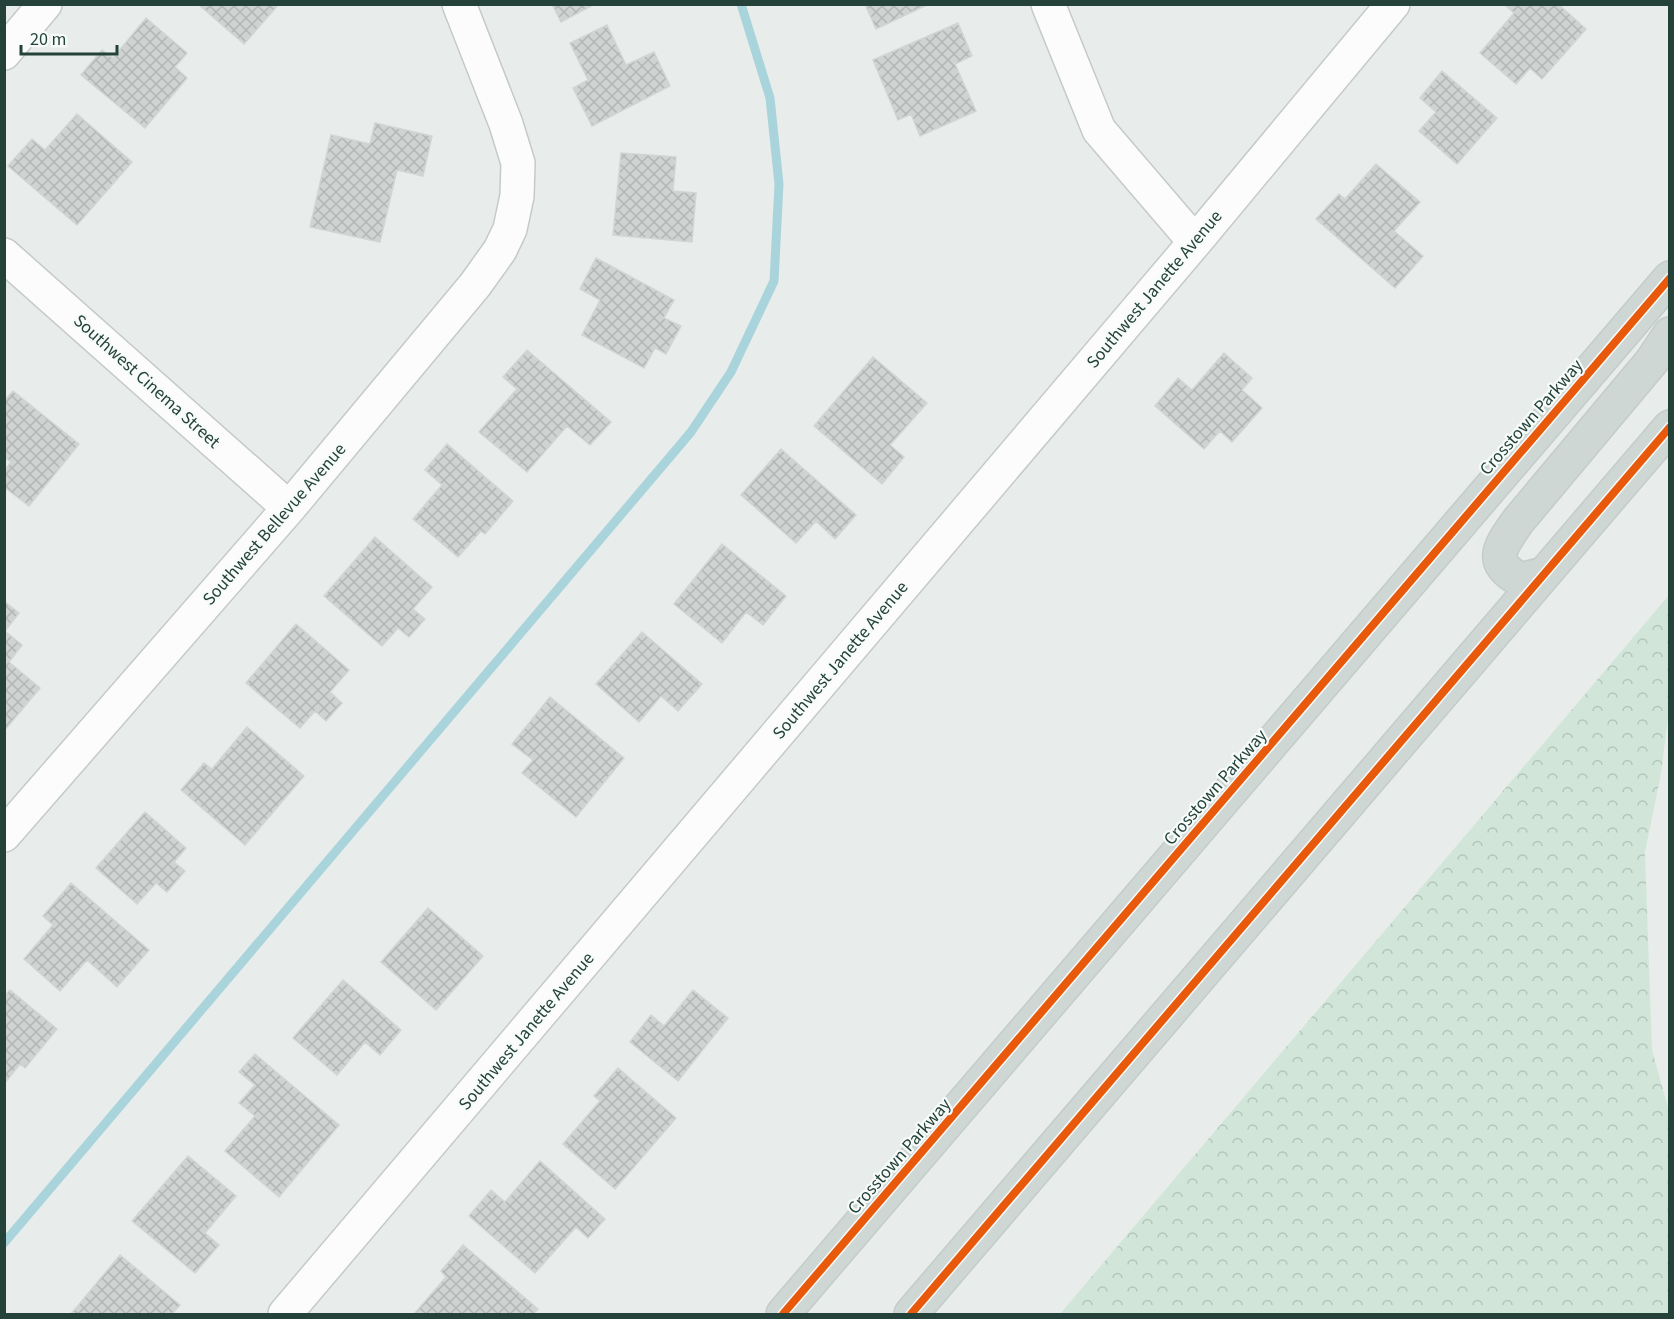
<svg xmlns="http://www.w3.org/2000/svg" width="1674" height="1319" font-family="'Source Sans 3',sans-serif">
<defs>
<pattern id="forest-crowns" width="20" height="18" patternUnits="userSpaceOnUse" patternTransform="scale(1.5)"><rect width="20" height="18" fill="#d1e6d8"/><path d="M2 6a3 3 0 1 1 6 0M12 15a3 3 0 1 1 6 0" fill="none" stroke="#b3c6ba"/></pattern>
<pattern id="building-cross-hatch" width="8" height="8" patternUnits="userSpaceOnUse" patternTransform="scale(1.5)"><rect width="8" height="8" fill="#cfd4d2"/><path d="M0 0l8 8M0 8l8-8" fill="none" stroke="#b2b7b5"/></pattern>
</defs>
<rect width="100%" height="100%" fill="#e8edeb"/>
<path fill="url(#forest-crowns)" d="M1669,595V710L1661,774L1645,852L1652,1050L1669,1111V1314H1060Z"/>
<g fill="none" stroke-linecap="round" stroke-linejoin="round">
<path stroke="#a9d4db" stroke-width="9" d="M4,1243L691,432L731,372L774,281L779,184L770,98L741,4"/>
</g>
<path fill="url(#building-cross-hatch)" stroke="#d1d6d4" stroke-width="1.5" d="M198,4H279L244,44Z
M552,4H595L561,22Z
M865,4H929L876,29Z
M1504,4H1558L1586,29L1542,79L1530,68L1516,84L1480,53L1514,13Z
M146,18L187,53L175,67L187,78L145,128L81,75L102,50L113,58Z
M958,23L972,56L955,64L976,111L920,136L911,114L898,120L873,60Z
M607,25L626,65L654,52L670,86L592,126L573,88L588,80L570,43Z
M1442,71L1497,118L1457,164L1419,131L1436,112L1420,98Z
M77,114L132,162L77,225L8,166L32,139L45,150Z
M375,123L432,136L423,176L397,170L380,242L310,227L331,135L370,144Z
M621,153L676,157L673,191L696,193L692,242L613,235Z
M1376,164L1420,202L1394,231L1423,256L1395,288L1316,219L1339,194L1345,199Z
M596,258L674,300L664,318L681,326L666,354L655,348L644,368L582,335L600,300L580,289Z
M527,350L611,422L590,445L567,426L527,472L479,432L517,389L503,377Z
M1224,353L1252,378L1242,390L1262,408L1232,442L1220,431L1204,449L1155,406L1178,378L1192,390Z
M873,357L927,403L890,445L904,457L882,484L814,426Z
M13,391L79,444L29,506L4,487V471L11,462L4,457V401Z
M447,444L513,501L485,534L481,531L458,557L413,519L442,485L425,470Z
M781,449L856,515L835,539L816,521L796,543L741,495Z
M375,537L432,587L413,609L425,619L409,637L398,628L382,646L324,596Z
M722,544L786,596L763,625L746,612L722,643L674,604Z
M4,601L19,613L5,631L22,645L9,662L40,688L4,731Z
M296,624L349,670L330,692L342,703L326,721L315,711L300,728L246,683Z
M642,632L702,684L678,711L661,696L639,722L596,684Z
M550,697L624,758L576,817L522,773L533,760L512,744Z
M247,727L304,776L245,845L181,790L204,763L212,769Z
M145,812L186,848L174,862L185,871L167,892L156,883L137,904L96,868Z
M71,883L149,950L117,987L87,960L60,991L24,959L53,925L43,916Z
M428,908L483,956L436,1010L381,962Z
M343,980L401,1030L380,1055L365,1042L337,1075L293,1038Z
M10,990L57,1029L25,1068L20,1064L4,1084V996Z
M693,990L728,1018L678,1081L630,1042L651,1015L664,1026Z
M255,1054L339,1125L279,1197L225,1151L255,1116L239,1103L255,1085L239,1072Z
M618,1068L676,1118L615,1189L563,1144L600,1101L594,1096Z
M188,1156L236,1196L205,1233L219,1245L195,1273L132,1221Z
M540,1161L605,1219L588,1238L576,1227L535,1273L469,1216L491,1190L505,1202Z
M463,1245L538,1309L533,1314H414L446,1277L441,1271Z
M120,1255L180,1305L172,1314H71Z"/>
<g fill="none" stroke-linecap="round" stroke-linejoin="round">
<defs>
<path id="minor" d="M1048,4L1099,130L1195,242
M4,53L45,4
M4,255L289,508
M4,835L289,508L475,285L500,250L510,229L517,196L518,163L506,124L459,4
M285,1314L1195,242L1393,4"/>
<path id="major" d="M1544,574L1521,580C1486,562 1501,546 1518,521L1652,361L1670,334
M783,1314L1670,278
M911,1314L1670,427"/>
</defs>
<use href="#minor" stroke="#c5cac8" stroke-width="36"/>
<use href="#major" stroke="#c3ccc9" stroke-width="36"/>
<use href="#minor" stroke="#fcfcfc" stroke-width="33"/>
<use href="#major" stroke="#cfd7d5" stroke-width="33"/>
<defs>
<path id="cycleway" d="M783,1314L1670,278
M911,1314L1670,427"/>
</defs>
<use href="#cycleway" stroke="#f7fbf9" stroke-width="11"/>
<use href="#cycleway" stroke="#e8590c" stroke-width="8"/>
</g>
<g text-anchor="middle" stroke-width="4.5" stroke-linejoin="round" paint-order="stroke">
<g font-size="18" fill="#24423a" stroke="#f7fbf9">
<text transform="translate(1154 289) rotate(-50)" y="6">Southwest Janette Avenue</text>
<text transform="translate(147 381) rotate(42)" y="6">Southwest Cinema Street</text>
<text transform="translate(1531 417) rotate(-49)" y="6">Crosstown Parkway</text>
<text transform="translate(274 524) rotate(-49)" y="6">Southwest Bellevue Avenue</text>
<text transform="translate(840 660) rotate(-50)" y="6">Southwest Janette Avenue</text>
<text transform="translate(1215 787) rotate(-49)" y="6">Crosstown Parkway</text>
<text transform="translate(526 1031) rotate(-50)" y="6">Southwest Janette Avenue</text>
<text transform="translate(899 1156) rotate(-49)" y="6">Crosstown Parkway</text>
</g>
</g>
<rect width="1674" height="1319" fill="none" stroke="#24423a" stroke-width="12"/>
<path d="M21 45v9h96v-9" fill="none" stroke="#24423a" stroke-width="3"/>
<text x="30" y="45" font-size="18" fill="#24423a" stroke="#f7fbf9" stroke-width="4.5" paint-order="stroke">20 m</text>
</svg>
